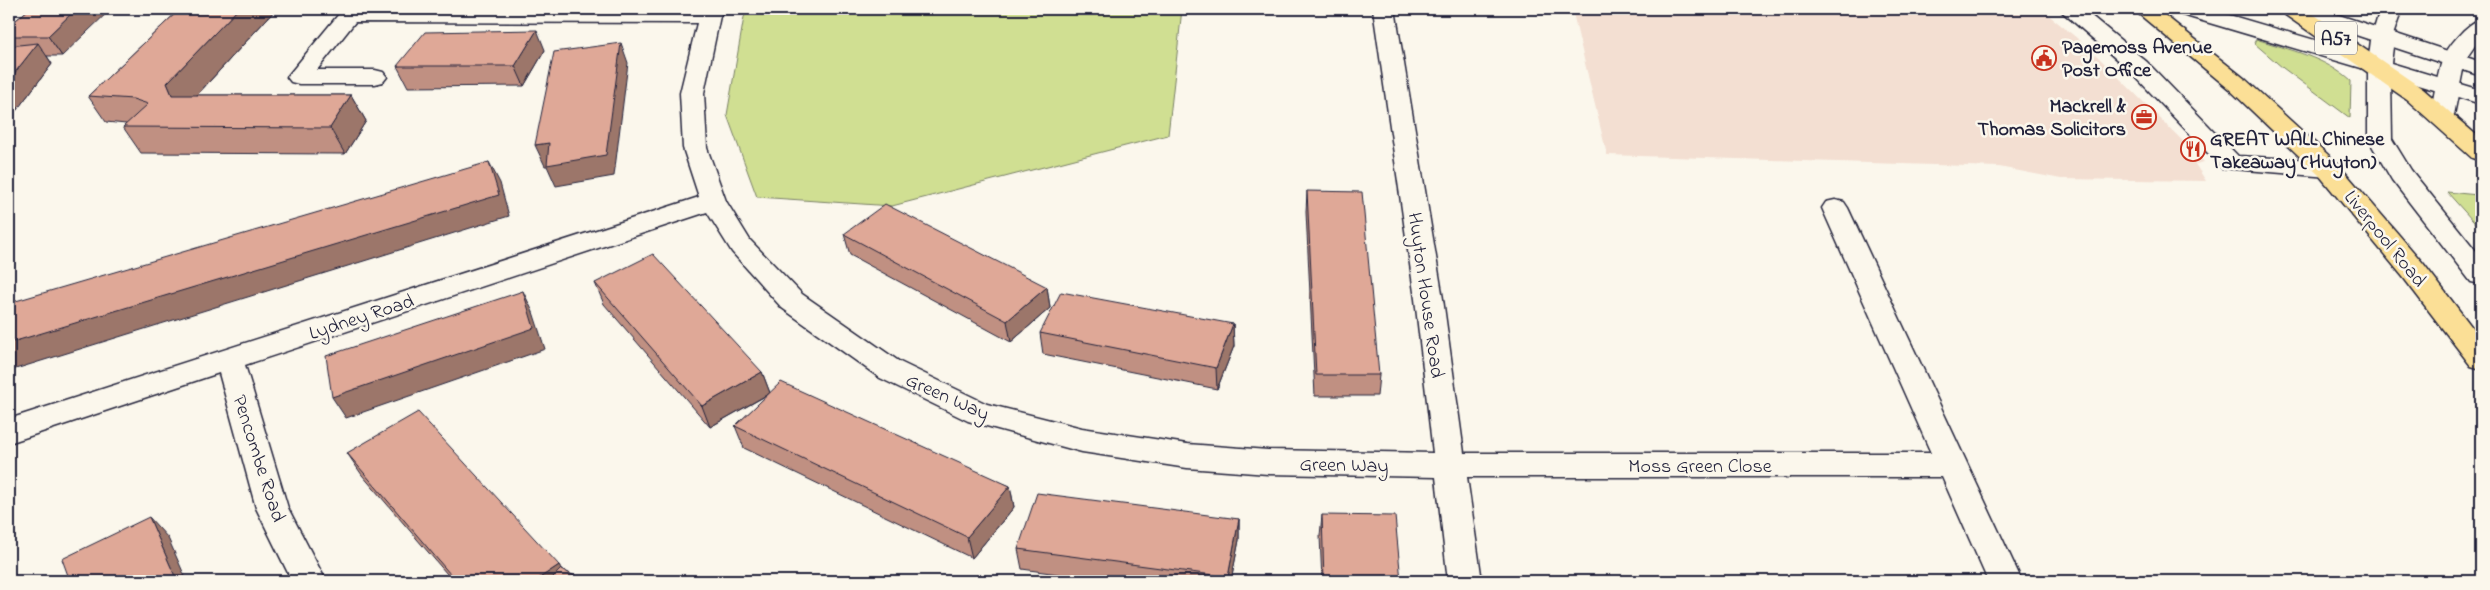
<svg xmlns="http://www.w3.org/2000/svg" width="2490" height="590" font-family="'Indie Flower',sans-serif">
<rect width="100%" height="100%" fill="#fbf7ec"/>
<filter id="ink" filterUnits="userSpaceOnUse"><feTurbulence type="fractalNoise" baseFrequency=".02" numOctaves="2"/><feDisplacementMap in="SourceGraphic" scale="10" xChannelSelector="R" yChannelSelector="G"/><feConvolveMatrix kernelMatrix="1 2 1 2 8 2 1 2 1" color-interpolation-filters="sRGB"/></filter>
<g filter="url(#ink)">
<path fill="#f3dfd2" d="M1572,9H2041L2088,47L2204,162L2195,164L2206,181L2061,179L1999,167L1607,155Z"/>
<path fill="#d0df92" stroke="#798066" d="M750,9H1182L1168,135L892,206L757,197L727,115L744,17Z
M2256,39C2290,50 2324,57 2351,81L2350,118L2283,68L2254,43Z
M2447,192L2478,195L2481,199V230Z"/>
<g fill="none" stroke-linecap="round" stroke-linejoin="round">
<defs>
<path id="service" d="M2059,9H2083L2147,62L2238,156L2328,161L2337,163L2340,169L2337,175L2328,177L2222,168L2131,72Z"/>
<path id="minor" d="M343,9H725L720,16L704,93L707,148L726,201L750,240L802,294L900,362L987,404L1082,428L1187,444L1268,450L1433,453L1415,299L1373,9H1395L1443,299L1464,453H1931L1822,208L1826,202L1835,200L1844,202L1848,208L2022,581H1988L1942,477H1467L1482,581H1448L1436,477L1268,474L1187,468L1082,452L968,421L880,378L782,308L732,252L707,212L245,365L288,508L326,581H292L256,508L219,373L9,443V419L699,197L683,148L680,93L697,23L355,22L317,70H375L383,72L387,77L383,82L375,84H299L291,82L287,77L291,72Z"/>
<path id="tertiary" d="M2380,9H2402L2391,41L2383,43L2375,41L2372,36Z
M2481,19V37L2465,60L2454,115L2450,120L2442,122L2434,120L2430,115C2434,98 2436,78 2442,61C2447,47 2467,23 2481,19Z"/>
<path id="secondary" d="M2176,9H2209L2369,56L2371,40L2292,14L2289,9H2321L2481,62V76L2393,47L2391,63L2481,90V104L2391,77L2392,139L2411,170L2481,257V284L2471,282L2392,180L2368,139V70L2179,14Z"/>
<path id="trunk" d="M2133,9H2157L2245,79L2337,163L2423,263L2481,339V369L2471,366L2403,277L2319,175L2229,89Z
M2281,9H2306L2423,89L2481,139V161L2472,158L2406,99L2284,14Z"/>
</defs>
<use href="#service" stroke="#22223b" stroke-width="3"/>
<use href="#minor" stroke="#22223b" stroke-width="3"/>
<use href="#tertiary" stroke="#22223b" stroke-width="3"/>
<use href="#secondary" stroke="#22223b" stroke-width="3"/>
<use href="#trunk" stroke="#22223b" stroke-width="3"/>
<use href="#service" fill="#fbf7ec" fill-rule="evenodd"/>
<use href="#minor" fill="#fbf7ec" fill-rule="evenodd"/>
<use href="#tertiary" fill="#fbf7ec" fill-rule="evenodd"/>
<use href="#secondary" fill="#fbf7ec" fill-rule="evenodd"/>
<use href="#trunk" fill="#fbdf96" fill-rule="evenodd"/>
</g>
<path fill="#c09082" stroke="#22223b" d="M29,9L62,56H47L52,64L9,120V26Z
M180,9H276L197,95H351L366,121L345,154L141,153L123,127L126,124L106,122L88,96Z
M545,50L524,86L408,87L397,66Z
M1307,191L1379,375L1377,396H1315L1306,212Z
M844,234L1047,287L1050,308L1011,342L850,255Z
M595,283L762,372L770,393L1010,486L1014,507L972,558L744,448L735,426L769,394L710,427L604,304Z
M1233,324L1234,346L1217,389L1043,354L1040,333Z
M347,453L559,565L561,569L584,581H453L362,475Z
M1322,515L1401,581H1322L1320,536Z
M1239,519V540L1231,581H1108L1022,569L1018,549Z"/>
<path fill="#9c766a" stroke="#22223b" d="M76,9H111L62,56L48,36Z
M238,9H276L184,109L172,95L167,83Z
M537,30L545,50L524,86L515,66Z
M38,43L52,64L9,120V80Z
M621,43L628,63L614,176L556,186L547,166H545L535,145L549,143Z
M351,95L366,121L345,154L330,128Z
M489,162L500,183L509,216L9,371V343Z
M1047,287L1050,308L1011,342L1007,321Z
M523,291L533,312L545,349L346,418L332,397Z
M1233,324L1234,346L1217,389L1216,368Z
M762,372L770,393L710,427L702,406Z
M1010,486L1014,507L972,558L967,537Z
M149,517L168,538L187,581H177Z
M1239,519V540L1231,581H1228V577Z
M559,565L568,581H535Z"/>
<path fill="#dfa897" stroke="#22223b" d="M29,9H76L48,36H9V26Z
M180,9H238L167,83L172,95H351L330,128L123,127L148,104L133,99L88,96Z
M537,30L515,66H397L425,32Z
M38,43L9,80V46Z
M621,43L606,155L547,165L549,143L535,145L554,52Z
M489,162L499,195L9,343V303Z
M1307,191L1362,192L1379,375H1316Z
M885,204L1047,287L1007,321L844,234Z
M653,254L762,372L702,406L595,283Z
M523,291L534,328L332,397L326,356Z
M1061,292L1233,324L1216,368L1040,333Z
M781,382L1010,486L967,537L735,426Z
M418,412L559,565L535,581H456L347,453Z
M1037,493L1239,519L1228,577L1018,549Z
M1322,515L1395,516L1401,581H1324Z
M149,517L177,581H70L62,559Z
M561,569L584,581H549Z"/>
</g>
<defs>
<symbol id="civic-ring" viewBox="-11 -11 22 22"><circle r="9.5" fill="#fbf7ec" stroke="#c8321e" stroke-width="1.5"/><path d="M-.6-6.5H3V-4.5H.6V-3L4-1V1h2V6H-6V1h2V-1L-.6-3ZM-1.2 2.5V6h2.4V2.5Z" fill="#c8321e"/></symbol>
<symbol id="office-ring" viewBox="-11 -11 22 22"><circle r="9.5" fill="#fbf7ec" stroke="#c8321e" stroke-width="1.5"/><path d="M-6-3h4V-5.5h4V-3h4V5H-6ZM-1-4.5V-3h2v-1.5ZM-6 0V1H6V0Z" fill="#c8321e"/></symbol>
<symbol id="restaurant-ring" viewBox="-11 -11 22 22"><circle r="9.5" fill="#fbf7ec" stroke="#c8321e" stroke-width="1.5"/><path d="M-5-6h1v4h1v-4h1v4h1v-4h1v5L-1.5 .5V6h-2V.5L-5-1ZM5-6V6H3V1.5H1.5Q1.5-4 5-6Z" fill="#c8321e"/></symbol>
</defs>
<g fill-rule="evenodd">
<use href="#civic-ring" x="2030" y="44" width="28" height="28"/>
<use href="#office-ring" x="2130" y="103" width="28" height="28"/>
<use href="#restaurant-ring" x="2179" y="135" width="28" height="28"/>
</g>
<g text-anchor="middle" stroke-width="5" stroke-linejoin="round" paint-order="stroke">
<rect fill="#fbf7ec" stroke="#636270" stroke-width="1" x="2315" y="21.5" width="42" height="33" rx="4"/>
<g font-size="19" font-weight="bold" fill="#22223b">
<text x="2336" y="45">A57</text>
</g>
<g font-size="20" font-weight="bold" fill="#22223b" stroke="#fbf7ec" text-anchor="start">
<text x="2062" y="53">Pagemoss Avenue<tspan x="2062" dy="23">Post Office</tspan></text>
<text x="2126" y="112" text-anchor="end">Mackrell &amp;<tspan x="2126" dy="23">Thomas Solicitors</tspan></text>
<text x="2210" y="145">GREAT WALL Chinese<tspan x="2210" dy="23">Takeaway (Huyton)</tspan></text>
</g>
<g font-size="20" fill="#22223b" stroke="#fbf7ec">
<text transform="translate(2386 238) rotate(51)" y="7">Liverpool Road</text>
<text transform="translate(1427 295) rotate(82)" y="7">Huyton House Road</text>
<text transform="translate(361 316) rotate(-18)" y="7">Lydney Road</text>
<text transform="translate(948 396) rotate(24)" y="7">Green Way</text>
<text transform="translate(260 458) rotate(72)" y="7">Pencombe Road</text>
<text transform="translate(1344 464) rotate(1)" y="7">Green Way</text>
<text x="1700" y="472">Moss Green Close</text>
</g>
</g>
<rect width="2490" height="590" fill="none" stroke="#fbf7ec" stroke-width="30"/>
<rect x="15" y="15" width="2460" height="560" fill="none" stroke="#22223b" stroke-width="2" filter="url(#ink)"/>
</svg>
